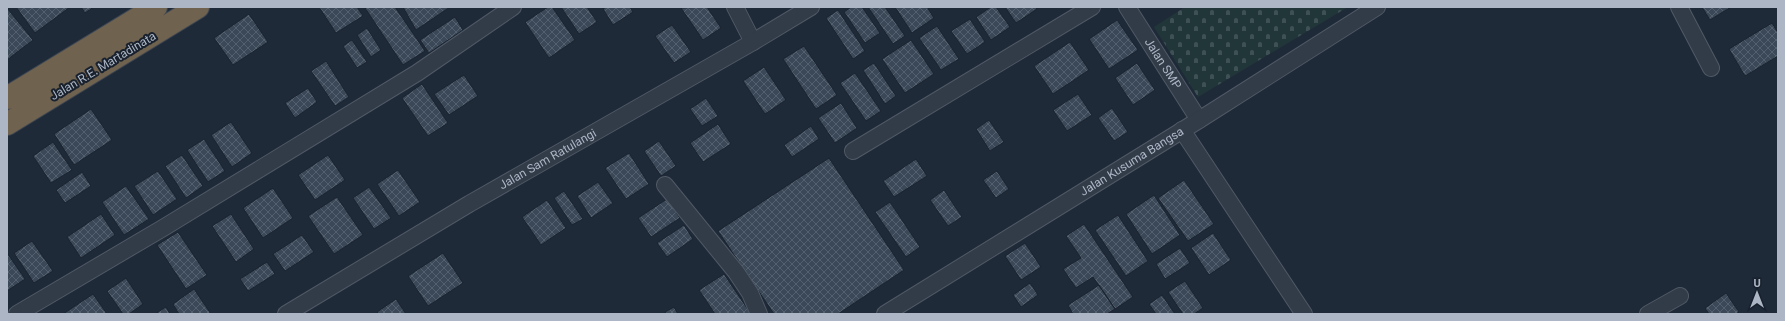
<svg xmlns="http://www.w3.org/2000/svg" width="1785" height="321" font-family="Roboto,sans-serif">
<defs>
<pattern id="cemetery-stones" width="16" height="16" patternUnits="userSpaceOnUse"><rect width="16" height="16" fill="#213639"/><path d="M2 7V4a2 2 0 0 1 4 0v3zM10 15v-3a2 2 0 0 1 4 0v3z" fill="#3f5154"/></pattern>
<pattern id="building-cross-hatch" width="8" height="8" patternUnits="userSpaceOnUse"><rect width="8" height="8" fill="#3a4858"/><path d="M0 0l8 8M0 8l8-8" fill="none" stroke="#54606e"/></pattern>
</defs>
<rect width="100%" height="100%" fill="#1f2a38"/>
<path fill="url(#cemetery-stones)" d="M1185,7H1348L1198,97L1154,27Z"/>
<path fill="url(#building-cross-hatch)" stroke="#1a232f" d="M16,7H70L35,33Z
M81,7H94L85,13Z
M319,7H357L363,16L336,33Z
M367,7H395L425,51L403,65L365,8Z
M403,7H450L416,30Z
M548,7H552L575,40L549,58L525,22Z
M561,7H587L597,22L579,34Z
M606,7H630L633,12L613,25L603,9Z
M707,7L721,28L703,40L681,8Z
M851,7H862L880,33L865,43L844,12Z
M868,7H885L905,36L893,44Z
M895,7H927L934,18L912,33Z
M991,7H996L1010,27L991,40L976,17Z
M1005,7H1036L1037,9L1016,23Z
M1702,7H1731L1710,20Z
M7,8L33,40L7,60Z
M838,10L865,51L853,59L826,18Z
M249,14L268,42L233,65L214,38Z
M455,17L463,30L429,53L420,40Z
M970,19L985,42L967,54L951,31Z
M1117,20L1138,50L1109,69L1089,39Z
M1772,23L1778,33V56L1745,76L1729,49Z
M672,25L691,52L674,63L655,36Z
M937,26L959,59L941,70L919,38Z
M367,28L381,50L371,57L357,35Z
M352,40L367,62L357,68L343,46Z
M911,40L934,74L905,93L882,59Z
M1070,42L1089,70L1053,94L1034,66Z
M804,46L837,95L816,109L783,59Z
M326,61L349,97L335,106L311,71Z
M874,63L896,96L885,104L863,70Z
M1137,63L1155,90L1133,105L1115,78Z
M764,67L786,100L765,114L743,81Z
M855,73L881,111L866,121L840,83Z
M464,75L478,96L449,115L434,94Z
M422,84L448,123L428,136L402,98Z
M308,88L317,102L295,118L285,103Z
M1078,94L1092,115L1067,131L1053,110Z
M706,98L718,116L702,126L690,109Z
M841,103L857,128L835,143L818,118Z
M1112,108L1128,132L1114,141L1098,118Z
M91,109L112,140L74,165L54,134Z
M989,120L1004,142L990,151L976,129Z
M231,122L252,153L232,167L211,135Z
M718,124L731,144L703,162L690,143Z
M811,126L819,139L792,157L784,145Z
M204,139L225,171L208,182L187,150Z
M659,141L676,166L661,176L644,151Z
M53,142L72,170L51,183L33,156Z
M629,153L649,184L626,199L605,168Z
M182,155L203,186L186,198L165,166Z
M328,155L345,180L315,200L298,175Z
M829,158L904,270L838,314H774L718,231Z
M916,159L927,176L894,197L883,181Z
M398,170L420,202L399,216L377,184Z
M158,171L177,199L153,215L134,186Z
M997,171L1009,189L996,198L983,180Z
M82,172L91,186L65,203L56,190Z
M1184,180L1214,224L1188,241L1158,198Z
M598,182L613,203L591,218L577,196Z
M126,186L149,219L124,235L102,202Z
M369,187L391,218L374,229L353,198Z
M273,188L293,218L263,238L243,208Z
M944,190L962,217L948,226L930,200Z
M564,191L583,219L572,225L554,198Z
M1154,195L1180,235L1152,254L1126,214Z
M337,197L363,235L334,254L308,216Z
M667,199L680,218L651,237L638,218Z
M547,200L566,228L541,245L522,217Z
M890,202L920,247L906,257L875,212Z
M101,214L115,235L81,258L67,237Z
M231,214L254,249L236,262L212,226Z
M1118,215L1148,261L1126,276L1095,230Z
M1084,224L1133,297L1115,309L1093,277L1076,288L1063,269L1081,258L1066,236Z
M684,225L693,239L667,257L657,243Z
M178,232L207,275L186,289L157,245Z
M1213,233L1231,260L1209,275L1191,248Z
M302,235L314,252L285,271L273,254Z
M32,241L53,271L34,283L14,253Z
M1025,243L1041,267L1021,280L1005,256Z
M1180,248L1190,263L1165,279L1156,264Z
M7,253L25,279L7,291Z
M443,253L463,283L428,306L408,276Z
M267,262L275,274L248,291L240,279Z
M724,274L751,314H715L699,290Z
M126,278L143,304L129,314H123L107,291Z
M1185,281L1203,308L1194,314H1183L1168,292Z
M1030,283L1038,295L1021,307L1013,295Z
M1099,285L1115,309L1107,314H1073L1068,305Z
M194,289L211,314H179L173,304Z
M1726,293L1739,312L1736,314H1709L1705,308Z
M93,294L107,314H63Z
M1162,295L1175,314H1156L1149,304Z
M396,299L406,314H379L377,312Z
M166,307L170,314H155Z
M674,307L678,314H666L665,312Z"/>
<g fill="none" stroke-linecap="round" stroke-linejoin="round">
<defs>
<g id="minor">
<path d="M735,7L753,42"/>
<path id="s1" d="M1127,7L1199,120"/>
<path d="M1679,7L1711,68"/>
<path d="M1182,130L1304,314"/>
<path d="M853,151L1092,7"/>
<path d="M665,185L736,272L750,293L759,314"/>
<path d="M17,314L163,228L417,73L513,7"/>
<path id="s2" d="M286,314L469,204L753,42L811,7"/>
<path id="s3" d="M885,314L1199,120L1377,7"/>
<path d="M1648,314L1680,296"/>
</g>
<path id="highway" d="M7,98L156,7
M7,124L198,7"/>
</defs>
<use href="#minor" stroke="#505966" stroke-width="18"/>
<use href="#highway" stroke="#3d4653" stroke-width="24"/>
<use href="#minor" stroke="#323b48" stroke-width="16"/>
<use href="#highway" stroke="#6f624f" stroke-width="22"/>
</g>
<g text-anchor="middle" stroke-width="4" stroke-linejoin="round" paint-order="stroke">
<g font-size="12" fill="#acb6c5" stroke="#18212d">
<text dy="4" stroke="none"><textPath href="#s1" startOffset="67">Jalan SMP</textPath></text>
<text transform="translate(103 66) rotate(-31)" y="4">Jalan R.E. Martadinata</text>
<text dy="4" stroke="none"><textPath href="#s2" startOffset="304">Jalan Sam Ratulangi</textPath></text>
<text dy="4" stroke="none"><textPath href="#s3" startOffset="290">Jalan Kusuma Bangsa</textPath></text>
</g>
</g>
<rect width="1785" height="321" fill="none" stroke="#acb6c5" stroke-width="16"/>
<g transform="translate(1757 293)" stroke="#18212d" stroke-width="3" paint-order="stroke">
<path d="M0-3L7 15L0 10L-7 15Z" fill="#acb6c5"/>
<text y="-6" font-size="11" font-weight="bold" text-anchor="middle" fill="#acb6c5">U</text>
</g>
</svg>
